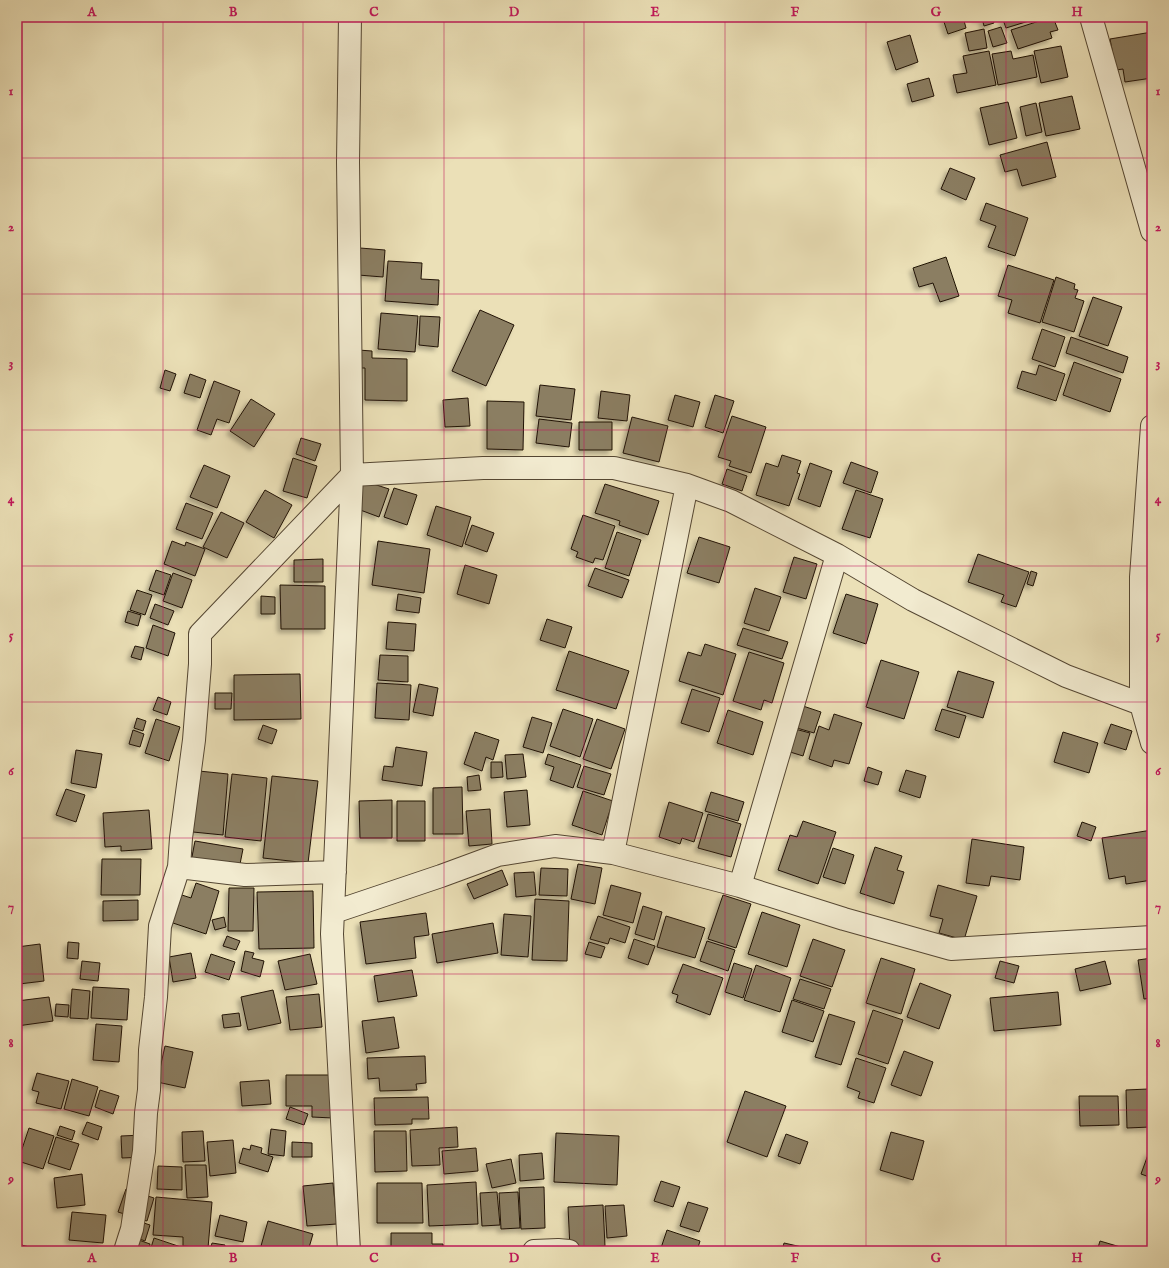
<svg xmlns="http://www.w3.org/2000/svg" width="1169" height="1268" font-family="'IM FELL English',serif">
<defs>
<filter id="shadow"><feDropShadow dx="-3.5" dy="3.5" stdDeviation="2" flood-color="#0004"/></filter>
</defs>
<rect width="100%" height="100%" fill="#ebe0b7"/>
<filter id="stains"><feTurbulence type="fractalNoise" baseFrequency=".005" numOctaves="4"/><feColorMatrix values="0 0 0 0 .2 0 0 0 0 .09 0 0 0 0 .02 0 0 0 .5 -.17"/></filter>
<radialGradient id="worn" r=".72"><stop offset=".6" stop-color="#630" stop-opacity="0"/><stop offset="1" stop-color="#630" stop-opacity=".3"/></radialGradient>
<path fill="#8b7e62" stroke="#221305" filter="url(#shadow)" d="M949,17H963L966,28L948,34L943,19Z
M976,17H992L994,23L984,26L982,18L976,19Z
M1002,17H1042L1006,28Z
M1052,17H1053L1058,30L1050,32L1052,38L1018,49L1011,30Z
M1001,27L1007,43L993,47L988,31Z
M984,29L987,48L969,51L965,33Z
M1152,32V78L1125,82L1123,69L1116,70L1110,39Z
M910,35L918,62L896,70L887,42Z
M1061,46L1068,77L1041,83L1034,51Z
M989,51L996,85L957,93L953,75L967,73L963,56Z
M1011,51L1013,59L1033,55L1037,77L998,85L992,54Z
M929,78L934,96L912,102L907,84Z
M1072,96L1080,129L1046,136L1039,103Z
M1008,102L1017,138L989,145L980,108Z
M1036,103L1042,132L1026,136L1020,107Z
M1047,142L1056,177L1022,186L1017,169L1005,172L1000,155Z
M950,168L975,178L966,200L941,189Z
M986,203L1028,218L1015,256L988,247L996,226L980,220Z
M360,248L385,250L383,277L358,275Z
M946,257L959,296L940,302L933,283L919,287L913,268Z
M388,261L422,263L421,279L439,280L438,305L385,301Z
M1008,265L1054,280L1040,323L1008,313L1012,300L998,296Z
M1056,277L1075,284L1074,289L1078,290L1075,298L1084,301L1074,332L1042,322Z
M1093,297L1122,307L1108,346L1079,336Z
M480,310L514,325L486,386L452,371Z
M381,313L418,316L415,352L378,349Z
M420,316L440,317L438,347L419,345Z
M1042,329L1065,337L1055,367L1032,359Z
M1071,337L1128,357L1123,373L1066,353Z
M358,350L372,351V358L407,359V401L365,400V368H358Z
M1074,362L1121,379L1110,412L1063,395Z
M1039,365L1065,374L1056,401L1017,388L1022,371L1036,375Z
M165,370L176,374L170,391L160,388Z
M190,374L206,380L200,398L184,393Z
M214,381L240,391L229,423L217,419L211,435L197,430Z
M540,385L575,389L571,420L536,416Z
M601,391L630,395L627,421L598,418Z
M675,395L700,402L693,427L668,420Z
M715,395L734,401L723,433L705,427Z
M468,398L470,426L445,427L443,400Z
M251,399L275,414L254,447L230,431Z
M487,401L524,402L523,450L487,449Z
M732,416L766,427L751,473L729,466L731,461L718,457Z
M632,417L668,426L659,462L623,453Z
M539,419L572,423L569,447L536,443Z
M579,422H612V450H579Z
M301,438L321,444L315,461L296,454Z
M782,455L801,461L797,473L800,474L789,506L756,495L766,463L778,467Z
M293,458L317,466L307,498L283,491Z
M851,462L878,472L871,493L843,483Z
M810,463L832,471L820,507L798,499Z
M204,465L230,476L217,508L190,497Z
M727,469L747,476L742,491L722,484Z
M364,481L389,489L379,517L355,508Z
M605,484L659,501L648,535L619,525L620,521L595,513Z
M394,488L417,495L407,525L384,517Z
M265,490L292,505L274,538L246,522Z
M856,490L883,499L870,538L842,529Z
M186,503L213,513L202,539L176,529Z
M436,506L471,517L462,547L427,535Z
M221,512L244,523L227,558L203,547Z
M583,515L615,526L603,560L595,558L593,563L576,557L578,552L571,549Z
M472,525L494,533L487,552L465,544Z
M617,532L641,540L629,576L605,568Z
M699,537L730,547L719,583L687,573Z
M172,541L185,546L186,542L205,549L195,576L164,564Z
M378,541L430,549L424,593L372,585Z
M978,554L1029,572L1016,607L1001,602L1004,595L968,582Z
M794,557L817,564L806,599L783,592Z
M323,559V582H294V560Z
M465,565L497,575L489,604L457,594Z
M595,568L629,580L622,598L588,586Z
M156,570L171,575L164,595L149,590Z
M1031,571L1037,573L1033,586L1027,584Z
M173,573L192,580L182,608L163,601Z
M280,585L325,586V629H281Z
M755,588L781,597L769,631L744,623Z
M137,590L152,595L145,615L130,610Z
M398,594L421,598L419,613L396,610Z
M846,594L878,604L866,644L833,633Z
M261,596L275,597V614H261Z
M155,604L174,611L168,625L150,618Z
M128,611L141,615L138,626L125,622Z
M547,619L572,627L565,648L540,640Z
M388,622L416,624L414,651L386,649Z
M153,625L175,633L168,656L146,648Z
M743,628L788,642L782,659L737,645Z
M705,644L736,654L723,695L679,681L688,652L701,656Z
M135,646L144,648L141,660L131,657Z
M569,651L629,671L616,709L556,690Z
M749,652L784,663L772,703L764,700L761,710L733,701Z
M380,655L408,656V682L378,680Z
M881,660L919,672L904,719L866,707Z
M958,671L994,682L983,718L947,707Z
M300,674L301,719L234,720V675Z
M377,683L411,685L409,720L375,718Z
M419,684L438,688L433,716L413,712Z
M692,689L720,698L709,732L681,723Z
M215,693H232L231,709H215Z
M158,697L171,702L167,715L153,710Z
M797,704L821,712L814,733L790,726Z
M563,709L593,719L580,757L550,746Z
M942,709L966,716L959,738L935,730Z
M728,710L763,722L753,755L717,743Z
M834,714L862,723L849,764L834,760L832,767L809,759L819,726L829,730Z
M532,717L552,723L543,753L523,747Z
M137,718L146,721L143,731L134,728Z
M156,719L180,727L169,761L145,753Z
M597,719L625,729L611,769L583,759Z
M1111,724L1132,731L1126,750L1104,743Z
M263,725L277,730L272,744L258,739Z
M795,729L810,733L803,756L787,751Z
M133,730L144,734L140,747L129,744Z
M475,732L499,740L493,760L486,757L482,771L464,764Z
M1063,732L1098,743L1089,773L1054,762Z
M396,747L427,752L422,786L382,780L384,766L393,767Z
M76,750L102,754L96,788L71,783Z
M523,754L526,777L507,779L505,755Z
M548,754L581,765L573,788L550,780L554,767L545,764Z
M491,762H502L503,777L491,778Z
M584,766L611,774L604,795L577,787Z
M868,767L882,772L878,785L864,781Z
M906,770L926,776L920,798L899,791Z
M199,771L228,774L223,835L193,832Z
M232,774L267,778L261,841L225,837Z
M479,775L481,790L468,791L467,777Z
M272,776L318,781L308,863L263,858Z
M462,787L463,834H433V788Z
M66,789L85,795L76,822L56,815Z
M527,790L530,825L507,827L504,792Z
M583,791L613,801L602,835L572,825Z
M711,792L744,802L738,821L705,811Z
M392,800V838H360L359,801Z
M397,801H425V841H397Z
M669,802L703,813L694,842L682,838L680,844L659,837Z
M490,809L492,844L469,846L466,811Z
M149,810L152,849L121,851V846L105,847L103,813Z
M708,814L741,824L731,857L698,848Z
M803,821L836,832L818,884L778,870L790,835L797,837Z
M1082,822L1096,827L1091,841L1077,836Z
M1152,830V880L1126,884L1125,876L1109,879L1102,838Z
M972,839L1024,847L1020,880L991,876L989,886L966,883Z
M195,841L243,849L239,869L191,862Z
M875,847L902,856L897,870L904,872L894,904L860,893Z
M833,848L854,855L845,884L823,877Z
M102,859H141L140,895H101Z
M578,864L602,868L595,904L571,899Z
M541,868L568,869L567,896L539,895Z
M502,870L508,885L474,899L467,884Z
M534,872L536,895L516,897L514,873Z
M196,883L219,891L206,934L161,919L170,891L191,898Z
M611,885L641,893L633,923L603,915Z
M938,885L977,896L964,940L939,933L943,919L930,916Z
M229,888H254L253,931H228Z
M313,891L314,948L259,949L257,892Z
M723,895L751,904L736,948L708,939Z
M535,899L569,901L567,961L532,960Z
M138,900V920L103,921V901Z
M643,906L662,912L654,940L635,934Z
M762,912L800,925L787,967L748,954Z
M426,913L429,935L414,937L416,958L366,964L360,922Z
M504,914L531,916L528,957L501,955Z
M598,916L630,927L625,943L610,938L608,944L590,939Z
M666,916L705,928L695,958L657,947Z
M224,917L226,927L215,930L212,920Z
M493,923L498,953L437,963L432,934Z
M227,936L240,941L236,950L223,946Z
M634,939L655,946L648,965L628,958Z
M813,939L845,950L832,987L800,976Z
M707,941L735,950L728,971L700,961Z
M68,942L79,943L78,959L67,958Z
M589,942L605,947L601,958L585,954Z
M40,944L44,981L19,984L17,963V947Z
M245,951L254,953L252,958L264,961L260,977L241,971Z
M191,953L196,978L173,982L169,957Z
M211,954L235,962L229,980L205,972Z
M310,954L317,984L285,990L278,961Z
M881,958L915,969L901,1014L866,1003Z
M1152,958V998L1144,999L1138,960Z
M82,961L100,963L98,981L80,979Z
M1000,961L1019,966L1014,983L995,978Z
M1105,961L1111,984L1080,991L1075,969Z
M734,963L752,969L743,998L725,992Z
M683,964L723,978L710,1015L676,1002L678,995L672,993Z
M756,965L791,978L780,1012L744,1000Z
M412,970L417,996L378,1002L374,976Z
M800,979L831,989L824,1009L793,999Z
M920,983L951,995L939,1029L907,1017Z
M93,987L129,989L127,1020L91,1018Z
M72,989L90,991L88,1019L70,1018Z
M273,990L281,1023L248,1030L241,997Z
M1058,992L1061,1025L994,1031L990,998Z
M319,994L322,1027L290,1030L286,997Z
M49,997L53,1021L17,1026V1001Z
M792,1000L824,1011L813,1042L782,1032Z
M56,1004L69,1005L68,1017L55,1016Z
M873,1010L903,1020L888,1064L858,1054Z
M239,1013L241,1026L224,1028L222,1015Z
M829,1014L855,1022L841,1065L815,1057Z
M394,1017L399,1048L366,1053L362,1021Z
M96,1024L122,1026L119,1062L93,1060Z
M165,1046L193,1052L185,1088L157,1082Z
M904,1051L933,1062L921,1096L891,1085Z
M425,1056L426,1083L416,1084L417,1090L380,1091L379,1078L368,1079L367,1058Z
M856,1058L886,1068L874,1103L858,1098L860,1092L847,1087Z
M37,1073L69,1081L61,1109L36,1103L39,1092L32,1090Z
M286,1075H333V1118L312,1117V1106H286Z
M72,1079L98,1087L89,1116L64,1109Z
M269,1080L271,1104L242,1106L240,1082Z
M1148,1089L1150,1127L1127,1128L1126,1090Z
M100,1090L119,1096L113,1114L95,1107Z
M745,1091L786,1106L767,1157L727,1142Z
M1079,1096H1118L1119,1125L1080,1126Z
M428,1097L429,1119H412V1124L375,1125L374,1098Z
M290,1107L308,1114L304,1125L286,1119Z
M87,1122L102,1127L98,1140L82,1134Z
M60,1126L75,1131L72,1140L57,1135Z
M457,1127L458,1147L439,1148L440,1165L412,1166L410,1130Z
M29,1128L54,1136L43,1169L18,1161Z
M271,1129L286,1131L284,1156L268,1154Z
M203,1131L205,1161L183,1162L182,1132Z
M374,1131H406L407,1171L375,1172Z
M891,1132L924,1141L913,1180L880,1170Z
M556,1133L619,1136L617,1185L554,1182Z
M786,1134L808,1142L800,1164L778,1156Z
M143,1135L144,1157L122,1158L121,1136Z
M56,1137L79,1144L70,1170L48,1163Z
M233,1140L236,1173L210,1176L207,1142Z
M292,1142L312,1143V1157H292Z
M251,1145L262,1148L261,1153L273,1157L268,1172L239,1163L243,1148L250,1150Z
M476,1148L478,1171L444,1174L442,1151Z
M1149,1152L1152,1153V1178L1141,1174Z
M542,1153L544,1179L520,1181L519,1155Z
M511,1159L516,1183L492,1188L486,1164Z
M185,1165H206L208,1197L187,1198Z
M158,1166L182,1167V1190L157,1189Z
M82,1174L85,1205L57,1208L54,1178Z
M661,1181L680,1187L673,1207L654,1201Z
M476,1182L478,1224L429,1226L427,1185Z
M333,1183L337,1224L307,1226L303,1186Z
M377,1183H422L423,1223H377Z
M544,1187L545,1228L521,1229L519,1188Z
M126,1189L154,1198L147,1221L118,1212Z
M497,1192L500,1225L482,1226L480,1193Z
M518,1192L520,1228L501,1229L499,1193Z
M156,1197L212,1202L208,1248L183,1246V1237L153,1235Z
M688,1202L708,1208L699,1232L680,1226Z
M603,1205L605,1246L570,1248L568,1207Z
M624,1205L627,1236L607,1238L605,1206Z
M72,1212L106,1215L103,1243L69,1240Z
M220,1215L247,1222L243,1242L215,1236Z
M129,1218L150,1225L145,1241L124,1233Z
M268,1221L313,1234L308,1251H277L261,1246Z
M667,1230L700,1241L697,1251H660Z
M391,1233H432V1244H443V1251H391Z
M154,1238L187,1249L186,1251H150Z
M136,1239L150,1244L148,1251H133Z
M1100,1241L1134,1251H1097Z
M212,1243L225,1245L224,1251H210Z
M784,1243L802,1247V1251H782Z
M18,1244L44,1251H17Z"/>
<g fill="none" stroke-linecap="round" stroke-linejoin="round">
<defs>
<path id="minor" d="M1091,17L1152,231
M1152,426L1141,577V704L1152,743
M613,853L687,485
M179,867L245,875L335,872
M740,886L837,555
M334,912L441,876L498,855L555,846L613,853L740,886L844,919L951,949L1152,937
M125,1251L132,1229L144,1151L146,1113L149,1090L150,1050L156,997L160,926L179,867L181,838L194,740L200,664V634L352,475L483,468H614L687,485L731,501L837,555L913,600L1066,676L1141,704
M349,1251L332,934L352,475L348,162L350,17
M534,1251L558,1250L569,1251"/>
</defs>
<use href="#minor" stroke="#544632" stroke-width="24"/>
<use href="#minor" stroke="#f2ebd0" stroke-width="22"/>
</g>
<path fill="none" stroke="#c2185b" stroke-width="1" stroke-opacity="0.55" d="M163,17V1251M303,17V1251M444,17V1251M584,17V1251M725,17V1251M866,17V1251M1006,17V1251M17,158H1152M17,294H1152M17,430H1152M17,566H1152M17,702H1152M17,838H1152M17,974H1152M17,1110H1152"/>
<rect width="1169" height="1268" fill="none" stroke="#ebe0b7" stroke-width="44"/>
<rect x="22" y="22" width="1125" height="1224" fill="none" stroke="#c2185b" stroke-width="1.5"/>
<g font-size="13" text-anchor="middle" font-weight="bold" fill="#c2185b">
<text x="92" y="16">A</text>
<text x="233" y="16">B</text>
<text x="374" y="16">C</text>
<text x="514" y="16">D</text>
<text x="655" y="16">E</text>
<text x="795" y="16">F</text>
<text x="936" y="16">G</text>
<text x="1077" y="16">H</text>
<text x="11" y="95">1</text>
<text x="1158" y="95">1</text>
<text x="11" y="231">2</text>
<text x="1158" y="231">2</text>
<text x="11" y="367">3</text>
<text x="1158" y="367">3</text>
<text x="11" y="503">4</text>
<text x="1158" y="503">4</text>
<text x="11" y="639">5</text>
<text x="1158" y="639">5</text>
<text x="11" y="775">6</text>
<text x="1158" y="775">6</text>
<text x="11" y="911">7</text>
<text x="1158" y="911">7</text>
<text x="11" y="1047">8</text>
<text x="1158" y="1047">8</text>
<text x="11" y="1183">9</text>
<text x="1158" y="1183">9</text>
<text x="92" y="1262">A</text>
<text x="233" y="1262">B</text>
<text x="374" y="1262">C</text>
<text x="514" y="1262">D</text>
<text x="655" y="1262">E</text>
<text x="795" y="1262">F</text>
<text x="936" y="1262">G</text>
<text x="1077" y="1262">H</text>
</g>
<rect width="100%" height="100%" filter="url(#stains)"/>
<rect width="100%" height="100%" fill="url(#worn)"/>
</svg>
